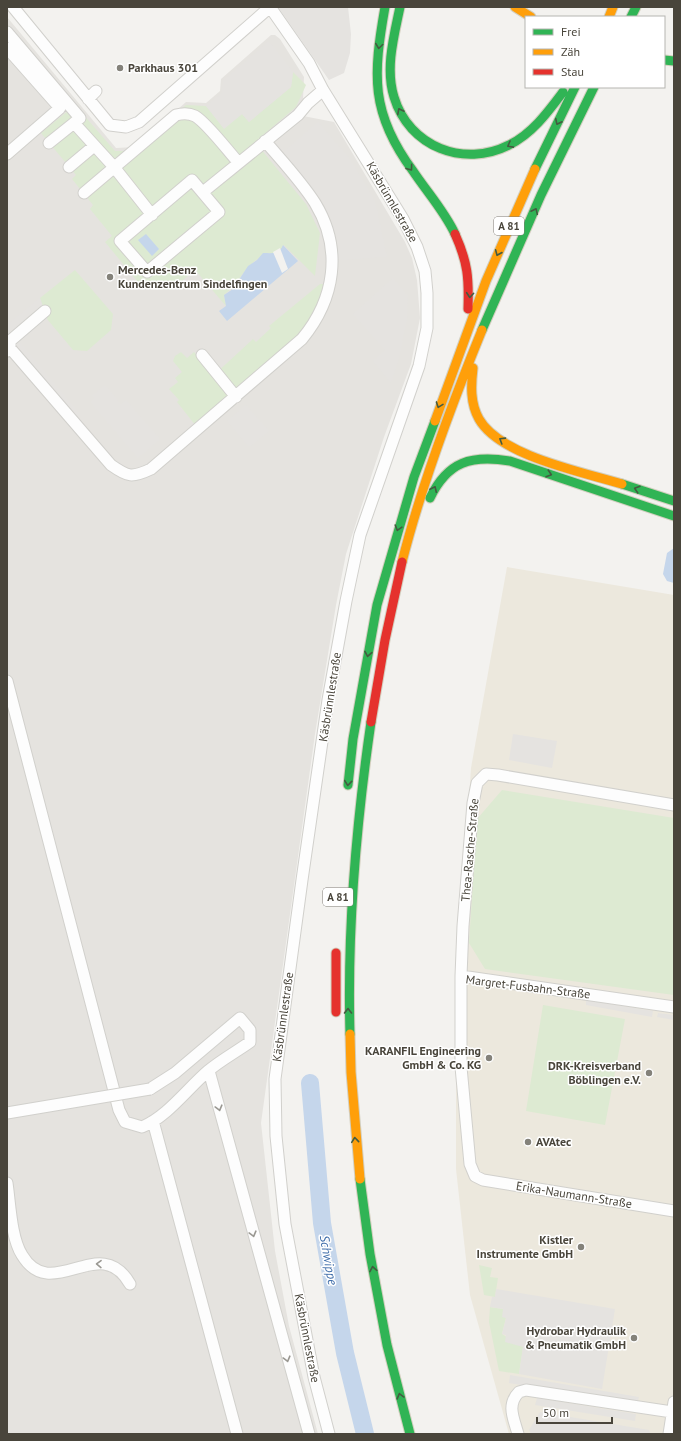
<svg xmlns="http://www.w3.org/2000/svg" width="681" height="1441" font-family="'PT Sans',sans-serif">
<rect width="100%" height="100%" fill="#f3f2ef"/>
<path fill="#ece8dd" d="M507,567L674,595V1434H509L470,1295L456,1169V989L471,768Z"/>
<path fill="#e5e3df" d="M7,17L116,148L135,147L186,102L206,103L220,91L221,79L271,35H275L280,39L304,77L303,99L298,115L334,122L405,242L412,258L417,280L420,318L411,364L384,437L346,554L336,605L315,734L261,1123L275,1251L289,1326L318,1434H7Z"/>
<path fill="#ddead2" d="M293,72L306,85L296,107L255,142L306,204L320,233L315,276L284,245L282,249L273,255L269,253C245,262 242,281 224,295L226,306L195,270L171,290L142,287L105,242L112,236L90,209L93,205L72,179L76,175L41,133L75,105L115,151H130L186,105L206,106L224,128L242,114L249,122L291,87Z
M75,270L113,314L111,330L87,351L73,350L47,319L40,298Z
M320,284H325L318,309L304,331L196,426L177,402L179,400L169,389L178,382L175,378L182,372L173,361L175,356L181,352L187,358L194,352L214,375L253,339L256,342L271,328L269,326Z
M502,790L674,818V995L485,969L469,943L477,819Z
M543,1005L625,1019L605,1125L526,1111Z
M479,1265L492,1268L490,1277L498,1278L495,1297L484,1295Z
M490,1307L503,1309L506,1318L502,1334L523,1347L519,1374L499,1371L489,1322Z"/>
<path fill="#e5e3e0" d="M278,7H348L351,34L350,53L344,73L329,80Z
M269,41L293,72L291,87L249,122L242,114L224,129L206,106L222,93L223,81Z
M318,122L350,159L375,201L387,257L337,260L328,219L281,154Z
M393,278L408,296L407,320L398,361L391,383L373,361L385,350L353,314Z
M40,298L47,319L20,342L80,414L75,419L13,345L7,334V325Z
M105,385L121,404L126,400L160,439L138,458L90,402L94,398L92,396Z
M246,405L269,431L249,447L227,421Z
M513,734L557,741L552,768L509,760Z
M586,1000L653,1011L652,1017L586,1005Z
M658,1013L674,1015V1020L657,1017Z
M496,1289L615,1309L602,1389L519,1374L523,1347L505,1342L506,1335L502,1334L506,1318L502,1317L503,1309L490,1307L492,1297H495Z
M510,1375L639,1397L637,1404L509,1383Z
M537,1398L636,1414L635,1421L535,1405Z
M540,1412L649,1430L651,1434H531L529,1430Z"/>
<path fill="#c5d6eb" d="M146,234L159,249L152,256L138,240Z
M283,245L298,261L227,321L219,311L226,306L224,295L233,289L248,266L257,260L263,253C272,253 279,255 283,245Z
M674,548V583L667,581L663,574L667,553Z"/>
<path fill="#f3f2ef" d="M280,248L288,269L282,273L273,252Z"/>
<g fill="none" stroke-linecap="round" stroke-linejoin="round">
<path stroke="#c5d6eb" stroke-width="18" d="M310,1083L322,1223L345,1353L365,1434"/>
<defs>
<path id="street" d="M13,7L110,125L126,127L139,122L270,7L309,63L323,90L403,219L417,247L425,271L427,293V328L419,366L360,535L346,601L328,700L302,880L275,1079L276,1136L285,1224L314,1377L329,1434
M7,32L80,118L74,123
M7,48L60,108L7,154
M88,99L96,91
M49,143L74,123L114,167L152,215
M69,167L94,146
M192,180L219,212L147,272L120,241Z
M203,192L298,115L308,103L323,90
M84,193L176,115C183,113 189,113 195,116C207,123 228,151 238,162
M10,348L111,465C128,477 132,478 151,469L302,339C335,299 343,249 315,203C301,181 282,161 265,141
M7,351L10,348V341L45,311
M202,355L236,397
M7,681L119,1110L125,1122L142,1127C167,1117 188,1088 208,1071C221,1060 236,1052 250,1042V1030L240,1018L175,1073L150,1089
M461,976L463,926L473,803L477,783L486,774L498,775L674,805
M674,1007L461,976V1067L470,1164L475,1176L483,1180L674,1211
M209,1071L309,1434
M153,1121L237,1434
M7,1183C10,1203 11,1238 22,1255C52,1305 100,1231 130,1284
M518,1434C514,1419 506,1405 519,1392L526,1390L672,1412
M669,1434L674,1402"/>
<path id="fast" d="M385,7C373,75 370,113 413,171C427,192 445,212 455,234
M400,7C394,36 385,68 394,97C409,147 464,168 509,145C532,134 548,112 563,92
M631,17L636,7
M664,60L674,61
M535,169L575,87
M482,330L541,195L594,87
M622,484L674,501
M430,498C448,461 471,455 510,461L674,516
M348,785L353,739L377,605L414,477L435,421
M350,1034C347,929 356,825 371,722
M360,1179L370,1254L387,1345L410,1434"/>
<path id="slow" d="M515,7L531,17
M609,17L613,7
M473,368C471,385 470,403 479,419C500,456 583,472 622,484
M435,421L486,281L535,169
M402,562C422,483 451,406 482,330
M350,1034L351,1072L360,1179"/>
<path id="jam" d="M455,234C468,263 469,278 468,309
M371,722L385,640L402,562
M336,953V1012"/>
</defs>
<use href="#street" stroke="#d1d0cc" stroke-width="13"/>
<use href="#fast" stroke="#d3cfbf" stroke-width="11"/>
<use href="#slow" stroke="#d3cfbf" stroke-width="11"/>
<use href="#jam" stroke="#d3cfbf" stroke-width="11"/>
<use href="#street" stroke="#fdfdfd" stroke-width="11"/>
<use href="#fast" stroke="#30b455" stroke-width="9"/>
<use href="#slow" stroke="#ff9f0a" stroke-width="9"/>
<use href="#jam" stroke="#e5322d" stroke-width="9"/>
<defs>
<path id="street-bridge" d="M7,1113L150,1089"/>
</defs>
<use href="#street-bridge" stroke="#d1d0cc" stroke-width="13" stroke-linecap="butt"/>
<use href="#street-bridge" stroke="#fdfdfd" stroke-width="11"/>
</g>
<defs><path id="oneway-chevron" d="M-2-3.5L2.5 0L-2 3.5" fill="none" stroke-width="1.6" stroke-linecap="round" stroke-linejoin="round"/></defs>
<g stroke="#445b40">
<use href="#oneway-chevron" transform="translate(379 46) rotate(98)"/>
<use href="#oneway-chevron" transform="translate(400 111) rotate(-117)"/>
<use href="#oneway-chevron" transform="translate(558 122) rotate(116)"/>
<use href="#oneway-chevron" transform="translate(510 145) rotate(151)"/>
<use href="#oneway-chevron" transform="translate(410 168) rotate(54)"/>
<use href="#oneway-chevron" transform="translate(535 211) rotate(-64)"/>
<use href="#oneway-chevron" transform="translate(498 253) rotate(113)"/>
<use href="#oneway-chevron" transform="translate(470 295) rotate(95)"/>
<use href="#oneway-chevron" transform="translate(439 405) rotate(110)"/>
<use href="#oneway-chevron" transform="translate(502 440) rotate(-148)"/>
<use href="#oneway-chevron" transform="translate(549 474) rotate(18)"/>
<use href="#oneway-chevron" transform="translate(434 489) rotate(-65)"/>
<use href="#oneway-chevron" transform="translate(637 489) rotate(-162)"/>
<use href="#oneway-chevron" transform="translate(398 528) rotate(107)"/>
<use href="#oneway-chevron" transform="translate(368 654) rotate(100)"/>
<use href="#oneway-chevron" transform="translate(348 783) rotate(96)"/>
<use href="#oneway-chevron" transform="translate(348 1011) rotate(-90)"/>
<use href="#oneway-chevron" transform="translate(355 1140) rotate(-96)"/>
<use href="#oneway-chevron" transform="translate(373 1269) rotate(-100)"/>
<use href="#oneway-chevron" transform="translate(400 1396) rotate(-105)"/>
</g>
<g stroke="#9a9892">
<use href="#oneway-chevron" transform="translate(219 1108) rotate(75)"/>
<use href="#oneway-chevron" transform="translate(253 1234) rotate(75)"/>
<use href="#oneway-chevron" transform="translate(99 1264) rotate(-179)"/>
<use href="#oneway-chevron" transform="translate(287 1359) rotate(75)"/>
</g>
<g fill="#84827a" stroke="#fff" stroke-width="1.5">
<circle cx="120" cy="68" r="4"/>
<circle cx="110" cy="277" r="4"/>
<circle cx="489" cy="1058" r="4"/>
<circle cx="649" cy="1073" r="4"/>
<circle cx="528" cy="1142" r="4"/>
<circle cx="581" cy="1247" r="4"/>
<circle cx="634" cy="1338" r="4"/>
</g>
<g text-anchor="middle" stroke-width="3" stroke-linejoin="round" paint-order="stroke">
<g fill="#fff" stroke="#807d76" stroke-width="1">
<rect x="494" y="217" width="30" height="18" rx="3"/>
<rect x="323" y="888" width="30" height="18" rx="3"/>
</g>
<g font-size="11" font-weight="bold" fill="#49453b">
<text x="509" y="230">A 81</text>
<text x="338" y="901">A 81</text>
</g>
<g font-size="12" font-weight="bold" fill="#49453b" stroke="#fff" text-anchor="end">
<text x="128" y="72" text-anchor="start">Parkhaus 301</text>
<text x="118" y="274" text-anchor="start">Mercedes-Benz<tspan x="118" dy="14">Kundenzentrum Sindelfingen</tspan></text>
<text x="481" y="1055">KARANFIL Engineering<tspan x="481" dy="14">GmbH &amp; Co. KG</tspan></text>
<text x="641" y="1070">DRK-Kreisverband<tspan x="641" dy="14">Böblingen e.V.</tspan></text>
<text x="536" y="1146" text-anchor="start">AVAtec</text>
<text x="573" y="1244">Kistler<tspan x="573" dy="14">Instrumente GmbH</tspan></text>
<text x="626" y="1335">Hydrobar Hydraulik<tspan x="626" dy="14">&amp; Pneumatik GmbH</tspan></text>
</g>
<g font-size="12" fill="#49453b" stroke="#fff">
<text transform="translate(392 202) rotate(60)" y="4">Käsbrünnlestraße</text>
<text transform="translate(330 697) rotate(-81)" y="4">Käsbrünnlestraße</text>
<text transform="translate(470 850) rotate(-85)" y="4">Thea-Rasche-Straße</text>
<text transform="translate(528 987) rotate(7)" y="4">Margret-Fusbahn-Straße</text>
<text transform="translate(283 1017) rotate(-82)" y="4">Käsbrünnlestraße</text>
<text transform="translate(574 1195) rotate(9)" y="4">Erika-Naumann-Straße</text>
<text transform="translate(307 1338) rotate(79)" y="4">Käsbrünnlestraße</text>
</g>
<g font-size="13" font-style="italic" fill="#3f6da9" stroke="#fff">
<text transform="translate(329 1260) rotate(80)" y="5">Schwippe</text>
</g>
</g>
<rect width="681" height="1441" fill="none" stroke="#49453b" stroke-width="16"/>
<rect x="525" y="16" width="140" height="72" fill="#ffffff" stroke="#b6b5b1"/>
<rect x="533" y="29" width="20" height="6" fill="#30b455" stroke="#b6b5b1"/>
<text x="561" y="36" font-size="12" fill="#49453b">Frei</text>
<rect x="533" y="49" width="20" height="6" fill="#ff9f0a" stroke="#b6b5b1"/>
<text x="561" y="56" font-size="12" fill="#49453b">Zäh</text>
<rect x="533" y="69" width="20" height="6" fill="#e5322d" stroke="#b6b5b1"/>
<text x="561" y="76" font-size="12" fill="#49453b">Stau</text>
<path d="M537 1417v6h75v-6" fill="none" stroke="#49453b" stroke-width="2"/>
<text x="543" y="1417" font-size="12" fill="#49453b" stroke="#ffffff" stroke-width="3" paint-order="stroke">50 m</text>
</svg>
